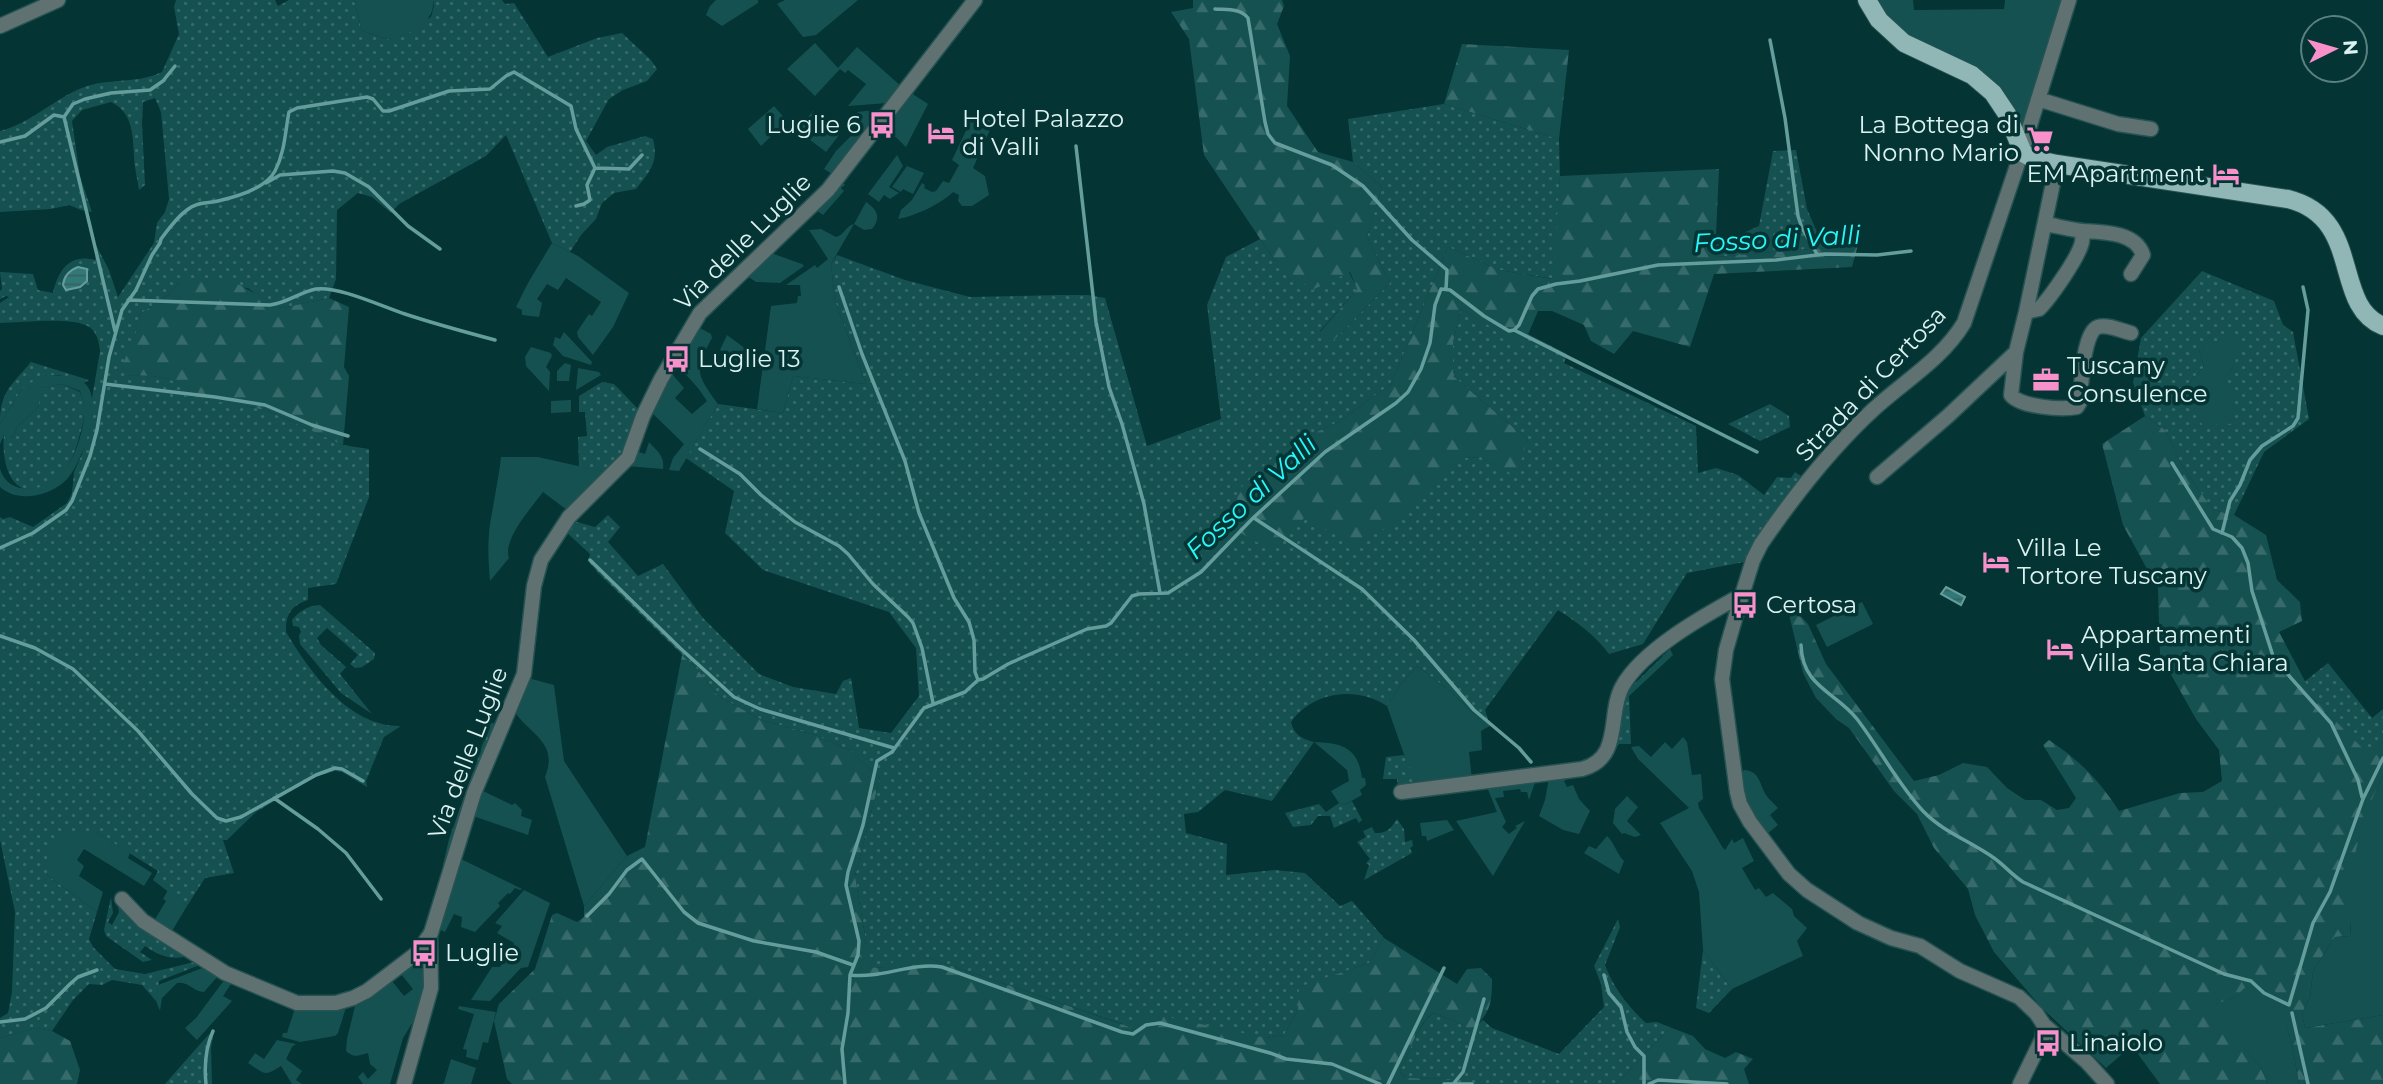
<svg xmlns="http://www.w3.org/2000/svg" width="2383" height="1084" font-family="Montserrat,sans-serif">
<defs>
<pattern id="grass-dots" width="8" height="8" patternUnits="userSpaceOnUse" patternTransform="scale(1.75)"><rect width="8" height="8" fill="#165151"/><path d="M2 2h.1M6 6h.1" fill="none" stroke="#376a6a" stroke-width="1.8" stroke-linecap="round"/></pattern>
<pattern id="forest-firs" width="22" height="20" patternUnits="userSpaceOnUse" patternTransform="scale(1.75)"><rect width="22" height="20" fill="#165151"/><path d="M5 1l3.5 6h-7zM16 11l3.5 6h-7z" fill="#376a6a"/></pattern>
<pattern id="water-rules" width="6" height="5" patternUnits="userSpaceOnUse" patternTransform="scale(1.75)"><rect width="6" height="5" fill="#317877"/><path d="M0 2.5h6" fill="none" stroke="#3a6060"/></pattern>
</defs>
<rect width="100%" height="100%" fill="#043434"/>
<path fill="url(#grass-dots)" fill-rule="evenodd" d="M176,0H275L278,6L289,0H354L362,31L391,40L431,17L434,6L433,0H502L505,4L514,3L548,57L597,38L622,33L651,60L657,69L647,81L623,90L609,99L586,141L596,155L607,147L645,136L653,139C659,162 650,171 636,189L614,193L602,203L596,219L581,235L570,252L552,243L506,135L486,156L399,204L391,213L372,197L358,193L337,210L336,279L329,298L282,308L261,298L248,288L180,282L168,295L140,314L127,376C148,374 174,377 191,390L186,395L266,410L343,445L369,449V497L336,584L308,588V600C292,605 285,614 286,632C310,672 349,727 401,726L384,737L366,781L367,787L342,772L335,771L317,776L256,812L227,840H223L234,873L205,878L187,906L153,880L158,871L97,833H61L47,875L97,912L89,939L93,947L115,969L145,974L198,961L202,964L159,981L156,1001L142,985L112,980L102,985L89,984L73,1000L52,1031L36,1028L0,1038V1018L8,1013L12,992L15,912L0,840V517L3,519L10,517L33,527L67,503L72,493L74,472L82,454L92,414V398L100,351C99,342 97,332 89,327C72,316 21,323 0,323V303L9,297L6,296L0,299V291L2,289L0,272L33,274L38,290L53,293C58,271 69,253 95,260L97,247L109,270L118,297L154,243L157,223L165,212L169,199L161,112L155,98L143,102L142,123L145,185L139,190C138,182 136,175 135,167C132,144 137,114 111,102L82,110L72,121L80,176L92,212L81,210L69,205L51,209L0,212V131C34,122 55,97 87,86C113,78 136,84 162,72L179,34L174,7Z
M1444,104L1559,139L1560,176L1554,279L1499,270L1448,247L1391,384L1338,422L1283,448L1305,517L1441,476L1463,458L1482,457L1516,476L1527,439L1453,376V342L1461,309L1523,345L1528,334L1567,354L1564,363L1696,426L1698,473L1716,468L1738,475L1764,495L1777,477L1791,478L1795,472L1804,478L1763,529L1744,562L1687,573L1643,644L1609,654C1596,636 1577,622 1558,610L1485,710L1490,726L1486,728C1466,703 1443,685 1417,666L1402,683L1387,706C1357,686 1313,691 1291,722C1294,735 1302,739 1314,742L1272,801L1225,790L1198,812L1184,814L1186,833L1227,844L1226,875L1275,870L1305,873L1340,906L1352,901L1384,938L1369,963L1300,987L1298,1010L1284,1035L1266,1038L1131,1027L929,958L886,968L866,967L865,935L855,876L880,778L849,750L818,736L762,720L718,696L697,669L598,573L588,561L590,554L565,531L573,521L595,527L608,515L620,527L608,542L638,576L663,564L703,618L759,674L793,687L836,694L843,681L851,678L859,728L891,733L919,696L916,648L889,612L763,570L725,533L734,491L686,458L718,404L783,413L793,376L866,384L835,301L831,264L837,255L905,280L970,297L1059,295H1088L1105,298L1147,446L1221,419L1207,305L1226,257L1260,239L1275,261L1349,272L1357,289L1320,331L1333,341L1390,283L1367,237L1382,187L1353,162L1348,119Z
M1796,150L1807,209L1820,239L1858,245L1715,257L1716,245L1759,226L1773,151Z
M2202,271L2274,301L2283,325L2293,332L2309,419L2264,452L2234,515L2213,510L2181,464L2165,430L2145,416L2133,383L2141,338ZM2199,349L2233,367L2219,384L2183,389L2204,367Z
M31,362L89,380L84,383L59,375H47L21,390L0,424C0,391 11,386 31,362Z
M602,382L614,384L640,411L629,450L609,473L579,467L578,437L587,436L585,412H579V396Z
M62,384L80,392C87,406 84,420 80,434C76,450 70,467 58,478C21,509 0,476 4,434L12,438L18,426L39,406V388Z
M1770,404L1789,416L1790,427L1760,441L1728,424Z
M320,605L375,653L374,659L362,667L355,668L350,664L358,655L327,628L317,638L321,645L346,667L340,674L372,714L341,693L300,644L299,635L301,632L299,627L293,626L292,620C300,611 307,606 320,605Z
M1670,649L1673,655L1629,696L1631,744H1619L1609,757L1626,692Z
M2328,663L2372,718L2383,709V742L2371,758L2315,700L2304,682Z
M489,719L496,726L447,864L443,865L449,839L488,729L486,725Z
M1404,755L1421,786L1398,789L1397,779H1383L1386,757Z
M1352,801L1362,820L1359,823L1356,818L1334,828L1330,816H1318L1311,825L1293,827L1285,813L1319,804L1326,812L1339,803L1344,805Z
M1397,819L1404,829L1405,842L1412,840L1413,846L1410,848L1412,853L1364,880L1369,865L1366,863L1370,859L1357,842L1366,837L1363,831L1372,827L1375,833C1387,834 1391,828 1397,819Z
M111,897L113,913L108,922L112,925L119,912L117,901L190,956C171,960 161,957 145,946L140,952L152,960L143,962L106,936L104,930Z
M1618,919L1620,927L1605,965C1613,987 1629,1008 1646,1023L1657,1022L1672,1028C1649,1045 1637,1065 1616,1084H1452L1450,1079L1406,1078L1400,1072C1407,1057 1420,1020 1434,1013L1461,1024L1470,1031L1483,1020L1492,1028L1559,1054L1604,1007L1601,984L1594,966Z
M1703,950L1732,989L1709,1013L1696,1008Z
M209,1034L213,1036L211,1048L212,1084H165Z"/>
<path fill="url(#forest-firs)" d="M1193,0H1282L1284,6L1277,24L1290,56L1287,106L1318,152L1353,162L1382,187L1367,237L1390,283L1333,341L1320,332L1357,289L1350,272L1312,290L1275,261L1204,155L1189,39L1171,12L1193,8Z
M1462,44L1569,50L1559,139L1444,104Z
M1719,169L1715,257L1858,245L1852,267L1714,274L1690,347L1633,331L1614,354L1591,341L1584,325L1552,311H1538L1523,346L1461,309L1453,342V376L1527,439L1517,477L1482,457L1463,458L1389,526L1354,546L1305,517L1273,551L1239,532L1237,491L1283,448L1338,422L1391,384L1448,247L1499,270L1553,279L1560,176Z
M180,282H234L282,308L329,298L349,307L344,367L349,376L343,445L266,410L185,396L190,390C174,377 148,374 127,376L121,368L135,336L140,314L168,295Z
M2145,416L2165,430L2181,464L2213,510L2234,515L2266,535L2277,580L2300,602L2302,621L2279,632L2315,700L2371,757L2383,742V776L2377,788L2350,925L2351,936L2335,937L2313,971L2310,998L2302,1013L2305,1028L2383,1015V1084H2299L2292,1044L2284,1020L2235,997L2210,1007L2261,1068L2268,1084H2160L2138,1054L2129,1048L2106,1068L2042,1008L1994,952L1975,915L1968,889L1934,848L1917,814L1894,791L1849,728L1836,719L1816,698L1803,673L1788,610L1790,605L1808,624L1826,664L1914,781L1939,775L1963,763L1987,767L2007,788L2025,800H2041L2057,810L2069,808L2076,798L2043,745L2049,740C2078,759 2100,781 2119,811L2180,793L2203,792L2222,781L2219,750L2196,719L2160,655L2158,589L2123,525L2102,444Z
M682,655L697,669L718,696L762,720L818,736L849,750L880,778L855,876L865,935L867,967L885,968L897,959L929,958L1130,1027L1149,1013L1266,1038L1284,1035L1298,1010L1299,987L1369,963L1384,938L1457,984L1467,969L1481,968L1492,979C1492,1005 1490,1014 1470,1031L1461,1024L1434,1013C1420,1019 1407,1057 1400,1072L1406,1078L1450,1079L1452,1084H512L507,1079L494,1021L499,1004L535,969L552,915L557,913L577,922L584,917V906L627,856L645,847Z
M36,1028L52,1031L70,1041L80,1070L77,1084H0V1038Z
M1672,1028L1693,1036L1705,1049L1725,1058L1736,1052L1753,1059L1744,1069L1749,1084H1616C1637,1065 1649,1045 1672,1028Z"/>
<path fill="#165151" d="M354,0H433C436,23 409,34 391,40L362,31Z
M716,0H758V3L722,26L706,15L710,6Z
M785,0H858L816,35L803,37L777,4Z
M1874,0H1913L1914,10L2004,9L2005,0H2065L2025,127L2019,125L2009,101L1999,86L1981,73L1895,29Z
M815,43L838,68L857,47L902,87L888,103L848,106L866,84L848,70L845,73L840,69L815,96L787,69Z
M908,91L928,104L906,147L882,124Z
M774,106L787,121L761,146L748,129Z
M884,109L834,175L824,169L836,151L859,128L857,112Z
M813,111L839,135L826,152L797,130Z
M979,113L993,123L973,168L985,176L989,195L972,206H962L958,201L959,195L953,192C941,204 915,216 898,219L901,210L912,200L922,183L925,185L924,188L932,192L936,191L943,181L949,183L959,165L952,160L972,118Z
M897,155L903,166L889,187L899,193L890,199L884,195L879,202L868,194Z
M907,166L924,173L913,194L903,189L901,192L892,187Z
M841,181L845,185L841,188L844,191L823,215L816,210Z
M866,202C878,210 881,218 872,229L864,230L854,224L831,264L835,301L866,384L793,376L783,413L757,409L771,306L797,303L798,296H801L800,285H786L815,265L817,268L828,259L809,230L821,229L836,237C844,235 846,226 854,224Z
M552,243L578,256L629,293L613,327L593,355L578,337L577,332L589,314L592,316L601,302L566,278L558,290L547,284L537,299L542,303L539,317L522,315V310L516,307L528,283Z
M771,253L802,264L804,266L780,283L756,282L747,276Z
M698,327L711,334L712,338C694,371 696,374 718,404L679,471L669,470L673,458L684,444L649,410L666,376L673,375L684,388L675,398L692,414L707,401L698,388L678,366V357Z
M564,332L592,362L591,365L563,356L553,345L555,337L560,339Z
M727,335L746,349L740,363L720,350Z
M2230,337L2242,343L2233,367L2220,384L2235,394L2231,424L2220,423L2205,430L2183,389L2204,367L2199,349Z
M531,347L551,353L552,356L546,367L550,372L549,391L526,366L525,357Z
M565,363L571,365L569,381H557V371Z
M578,368L599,372L601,375L576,390Z
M47,375C58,375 74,376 84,383C105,398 82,463 68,478C58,489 44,495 30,496C18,497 8,494 0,487V469C8,495 41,493 58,477C77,461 91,414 80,391L62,384L40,388L39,406L18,426L12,438L4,435L0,444V424L21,390L36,379Z
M571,400V412L551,413V401Z
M649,442C657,451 665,456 663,469L626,466L636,451L645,454Z
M501,457H538L609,473L567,510L543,492C532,507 502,540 509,558L490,581C488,559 487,535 492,513C495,494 499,476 501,457Z
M1862,602L1873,624L1827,647L1816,625Z
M1417,666C1443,685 1466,703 1486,728L1481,731L1482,750L1469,752L1472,780L1421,786L1407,763L1387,706L1402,683Z
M528,678L554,685L564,761L627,856L584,906L545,777C559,742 530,735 514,711Z
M1683,737L1687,742L1692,775L1701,774L1703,799L1698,803L1699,808L1723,848L1725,850L1732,839L1734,843L1743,838L1754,861L1742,868L1755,890L1759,888L1766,897L1773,893L1792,909L1794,916L1807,928L1797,941L1803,956L1732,989L1703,950L1699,892L1692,871L1660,823L1689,808L1638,759L1631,747L1639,746L1651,757L1665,742L1672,749Z
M1314,742C1342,743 1358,747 1362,778H1365L1366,785L1360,790L1362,795L1344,805L1339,803L1331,791L1349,781L1347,770Z
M1744,770C1760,771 1759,783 1766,795C1769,799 1774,804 1778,808L1770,815L1778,825L1767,834C1755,814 1743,798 1740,775Z
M1573,774L1572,779L1571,777L1564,781L1567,787L1573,785L1579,799L1590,811L1579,834L1563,830L1539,816L1545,800L1549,778Z
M2383,776V1015L2305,1028L2302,1013L2310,998L2313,971L2335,937L2351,936C2346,881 2357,824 2383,776Z
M1536,780L1529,800L1527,792H1521L1520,789L1503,791L1504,797L1495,798L1506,822L1502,827L1509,834L1517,828L1515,826L1525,821L1493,876L1456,821L1497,812L1487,787Z
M481,790L512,805L515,803L522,810L521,816L532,820L528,835L473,816Z
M1627,796L1638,807L1627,821L1641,835L1635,837L1624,833L1622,834L1613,823L1615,809Z
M1447,820L1454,830L1427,841L1426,836H1422L1420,823Z
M82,832L97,833L130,853L128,858L152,873L144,886L84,849L77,860L84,866L79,876L103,892L97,912L47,875V855L61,833Z
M1607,836C1615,843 1616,853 1624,861L1619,874L1584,853L1589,846L1596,849Z
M459,858L522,889L520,890L515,888L510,894L508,893L498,903L500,906L475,932L461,927L462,917L454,914L445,932L437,928Z
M168,890L187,906L172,931L154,921L166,901L163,899Z
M524,890L550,903L528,967L521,968L490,1001L471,1000L492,967H500L514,943L497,933L502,926L495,923Z
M419,959V964H427V983L416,1017L403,1038L390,1084H363L358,1077L363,1072L368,1079L377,1070L370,1064L368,1053C358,1055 355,1059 346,1051L347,1039L356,1002L387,981H392L404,996L413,989L401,974Z
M205,967L218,976L204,992C193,992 189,981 177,983L162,998L160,1011L156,1001L158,985Z
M225,979L233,981L223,996L232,1001L197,1040L185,1028L196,1018Z
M2254,979L2275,991L2292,1044L2299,1084H2268L2261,1068L2209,1007L2235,997Z
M347,1004L338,1033L335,1036L300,1042L282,1037L283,1033H287L294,1011L299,1007Z
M459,1006L496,1012L488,1043L483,1042L478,1060L466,1057L467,1050L463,1049L474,1014L458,1009Z
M277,1040L296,1044L292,1047L286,1059L302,1071L296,1080L302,1084H292L281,1066C264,1077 265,1074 248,1063L255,1053L264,1059Z
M451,1059L476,1068L471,1084H442L444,1083Z"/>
<path fill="url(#water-rules)" stroke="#649d9c" stroke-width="2" d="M78,267L87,269V281L80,287L66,290L63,285C64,276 70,270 78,267Z
M1946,587L1965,597L1961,605L1941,594Z"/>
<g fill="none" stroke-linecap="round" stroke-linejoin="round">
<path stroke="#649d9c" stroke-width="3.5" d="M1215,9C1227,10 1240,8 1248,18L1265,122L1268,134L1275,143L1332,165L1363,186L1412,240L1447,270L1446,289
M1770,40L1785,118L1798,216L1802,228L1817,254
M0,142L25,136L54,115L64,117
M1076,146L1096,322L1109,387L1122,424L1144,504L1160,593
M266,183L280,175L333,171L345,173L369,187L408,226L440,249
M576,206L584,204L590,200L587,185L595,168
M839,287L862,354L905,461L919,513L954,598L969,622L974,640L975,672L978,680
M128,300L270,305C287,303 300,292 316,289C339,286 383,307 405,314C435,324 465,332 495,340
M1514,330L1757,452
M115,331L64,117L73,104L85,99L111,93L150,90L163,81L175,66
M105,384L215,397L265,405L312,425L348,436
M700,449L740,474L761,495L795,522L839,546L848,554L873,584L908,617L913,623L922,648L933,703
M2172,463L2213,529L2232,537L2242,548L2248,563L2252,591L2274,659L2331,723L2358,780L2362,797
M1254,518L1362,589L1414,640L1474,710L1519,748L1531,762
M2222,533L2230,501L2240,485L2250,460L2262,446L2293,426L2298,418L2308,310L2303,287
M0,548L33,533L66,510L72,501L90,456L97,430L109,357L122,310L136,290L152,255L160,243L161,239C169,228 183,209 196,205C203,202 211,203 218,201C236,197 266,188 275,171C285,152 285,132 289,112L297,108L367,97L373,99L383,111H389L449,91L490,89L506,76L514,72L571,106L576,129L595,168L629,169L642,155
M590,560L680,648L734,697L760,709L894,748
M0,636L35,648L73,669L138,731L192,794L217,818L226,821L241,817L316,775L335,768L342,769L363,781
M1801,645C1802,687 1836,692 1857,719C1880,749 1897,783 1923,811C1943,832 1970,841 1994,858C2004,865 2012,875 2023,882L2224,974L2251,981L2264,993L2289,1005L2313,923L2330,892L2363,799L2383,758
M274,798L318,829L346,853L381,899
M587,916L609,894L627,870L642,859L684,912L698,923L754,941L816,952L853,965
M850,975C881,979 911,962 942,967L1122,1032L1133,1034L1146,1025L1160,1023L1270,1053L1286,1059L1332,1064L1380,1084
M1604,975L1609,993L1621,1007L1627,1032L1635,1047L1644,1056V1084
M2292,1013L2308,1084
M0,1022L25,1019L46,1008L70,984L78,977L97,970
M1454,1083L1463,1072L1484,999
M206,1084C204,1065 205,1049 213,1031
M845,1084L842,1049L848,1013L850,975L858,955L859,941L846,885L848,872L863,825L877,761L892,752L924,708L965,692L978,680L983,679L1008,664L1087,629L1106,626L1111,623L1132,596L1139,594L1168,593L1201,572L1253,518L1325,452L1396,403L1408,392L1421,369L1430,343L1435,305L1441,289L1450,290L1484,316L1509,331L1514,330L1519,325L1532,296L1538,289L1556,284L1580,281L1658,265L1776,260L1825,254L1877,255L1911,251
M1388,1084L1444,968
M1444,1084H1472
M1649,1084L1658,1080L1727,1084"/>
<defs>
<path id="minor" d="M2069,0L2022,151L1964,323C1942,359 1906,380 1875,408C1832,447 1794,496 1761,544L1753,560L1742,595L1726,650L1722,679L1737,792L1740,804L1750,822L1789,874L1807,890L1858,923L1891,938L1920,946L1960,971L2019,997L2036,1013L2044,1025L2087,1062L2107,1084
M0,26L58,0
M2038,99L2118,124L2151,129
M2057,164L2026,312L2016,352L2011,395C2021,407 2061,410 2077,407L2080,402C2081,388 2083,331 2098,327C2107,324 2122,331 2131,333
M2045,224C2057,226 2072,230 2084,231C2103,232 2136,232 2143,255L2131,274
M2026,312L2039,309C2050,298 2079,257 2082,242C2083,237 2082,237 2081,231
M1877,477L1948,416L2016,352
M1401,792L1582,769C1623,758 1607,715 1622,687C1642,650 1705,615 1742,595
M122,899L143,921L225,973L297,1003H336L353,998L367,991L417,953L431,933L474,793L524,674L534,586L541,560L569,517L628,458L643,416L661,379L700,313L828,190L975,0
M404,1084L431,988L430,934
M2020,1084L2042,1039L2044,1025"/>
<path id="major" d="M1867,0L1879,20L1904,43L1972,75L1993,93L2007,114L2023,153L2034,159L2057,164L2288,199C2364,218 2331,305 2383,326"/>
</defs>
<use href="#minor" stroke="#265252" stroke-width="17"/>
<use href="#major" stroke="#265252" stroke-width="20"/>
<use href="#minor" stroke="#5f7271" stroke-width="14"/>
<use href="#major" stroke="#90b6b6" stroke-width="18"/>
</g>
<defs>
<symbol id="bus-bare" viewBox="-9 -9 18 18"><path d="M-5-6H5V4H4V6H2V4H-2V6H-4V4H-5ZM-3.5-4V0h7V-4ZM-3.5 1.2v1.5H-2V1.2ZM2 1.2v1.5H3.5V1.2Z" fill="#f890cc" stroke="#043434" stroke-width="2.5" paint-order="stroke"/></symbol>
<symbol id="hotel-bare" viewBox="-9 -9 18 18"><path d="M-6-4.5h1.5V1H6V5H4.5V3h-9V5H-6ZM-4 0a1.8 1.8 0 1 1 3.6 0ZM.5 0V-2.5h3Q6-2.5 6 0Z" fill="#f890cc" stroke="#043434" stroke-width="2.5" paint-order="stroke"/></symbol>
<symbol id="supermarket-bare" viewBox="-9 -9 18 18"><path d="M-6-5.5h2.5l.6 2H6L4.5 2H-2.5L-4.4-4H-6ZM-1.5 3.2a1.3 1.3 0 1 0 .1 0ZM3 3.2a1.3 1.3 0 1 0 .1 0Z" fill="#f890cc" stroke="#043434" stroke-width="2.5" paint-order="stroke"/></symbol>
<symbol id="office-bare" viewBox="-9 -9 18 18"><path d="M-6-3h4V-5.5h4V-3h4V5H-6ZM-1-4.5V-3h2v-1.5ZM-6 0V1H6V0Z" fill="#f890cc" stroke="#043434" stroke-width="2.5" paint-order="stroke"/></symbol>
</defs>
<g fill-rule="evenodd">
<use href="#bus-bare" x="863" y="106" width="38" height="38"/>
<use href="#hotel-bare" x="922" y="114" width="38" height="38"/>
<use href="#supermarket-bare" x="2021" y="120" width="38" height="38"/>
<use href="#hotel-bare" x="2207" y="155" width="38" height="38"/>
<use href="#bus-bare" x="658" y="340" width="38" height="38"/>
<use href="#office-bare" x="2027" y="361" width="38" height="38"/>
<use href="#hotel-bare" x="1977" y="543" width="38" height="38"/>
<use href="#bus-bare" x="1726" y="586" width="38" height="38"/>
<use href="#hotel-bare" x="2041" y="630" width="38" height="38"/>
<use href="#bus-bare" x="405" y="934" width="38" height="38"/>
<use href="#bus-bare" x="2029" y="1024" width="38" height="38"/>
</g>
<g text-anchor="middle" stroke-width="7" stroke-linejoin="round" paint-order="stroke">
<g font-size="24" fill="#dbf2f1" stroke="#043434" text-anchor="start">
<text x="962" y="127">Hotel Palazzo<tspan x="962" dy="28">di Valli</tspan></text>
<text x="861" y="133" text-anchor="end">Luglie 6</text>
<text x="2019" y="133" text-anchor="end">La Bottega di<tspan x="2019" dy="28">Nonno Mario</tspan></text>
<text x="2205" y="182" text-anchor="end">EM Apartment</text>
<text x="698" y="367">Luglie 13</text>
<text x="2067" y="374">Tuscany<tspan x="2067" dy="28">Consulence</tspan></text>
<text x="2017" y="556">Villa Le<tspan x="2017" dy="28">Tortore Tuscany</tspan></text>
<text x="1766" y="613">Certosa</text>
<text x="2081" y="643">Appartamenti<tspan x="2081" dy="28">Villa Santa Chiara</tspan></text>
<text x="445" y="961">Luglie</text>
<text x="2069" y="1051">Linaiolo</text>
</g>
<g font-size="24" fill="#dbf2f1" stroke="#043434">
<text transform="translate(743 242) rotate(-45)" y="8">Via delle Luglie</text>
<text transform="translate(1871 384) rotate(-46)" y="8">Strada di Certosa</text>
<text transform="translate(468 753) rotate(-69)" y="8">Via delle Luglie</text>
</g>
<g font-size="26" font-style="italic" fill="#28f8f9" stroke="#043434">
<text transform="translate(1777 239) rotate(-3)" y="9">Fosso di Valli</text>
<text transform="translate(1251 497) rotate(-43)" y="9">Fosso di Valli</text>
</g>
</g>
<g transform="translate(2334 49) rotate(85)"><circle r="33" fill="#043434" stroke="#5a8080" stroke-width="2"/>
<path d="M0-5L12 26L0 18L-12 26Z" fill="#f890cc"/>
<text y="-10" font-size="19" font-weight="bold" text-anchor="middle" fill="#dbf2f1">N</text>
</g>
</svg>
